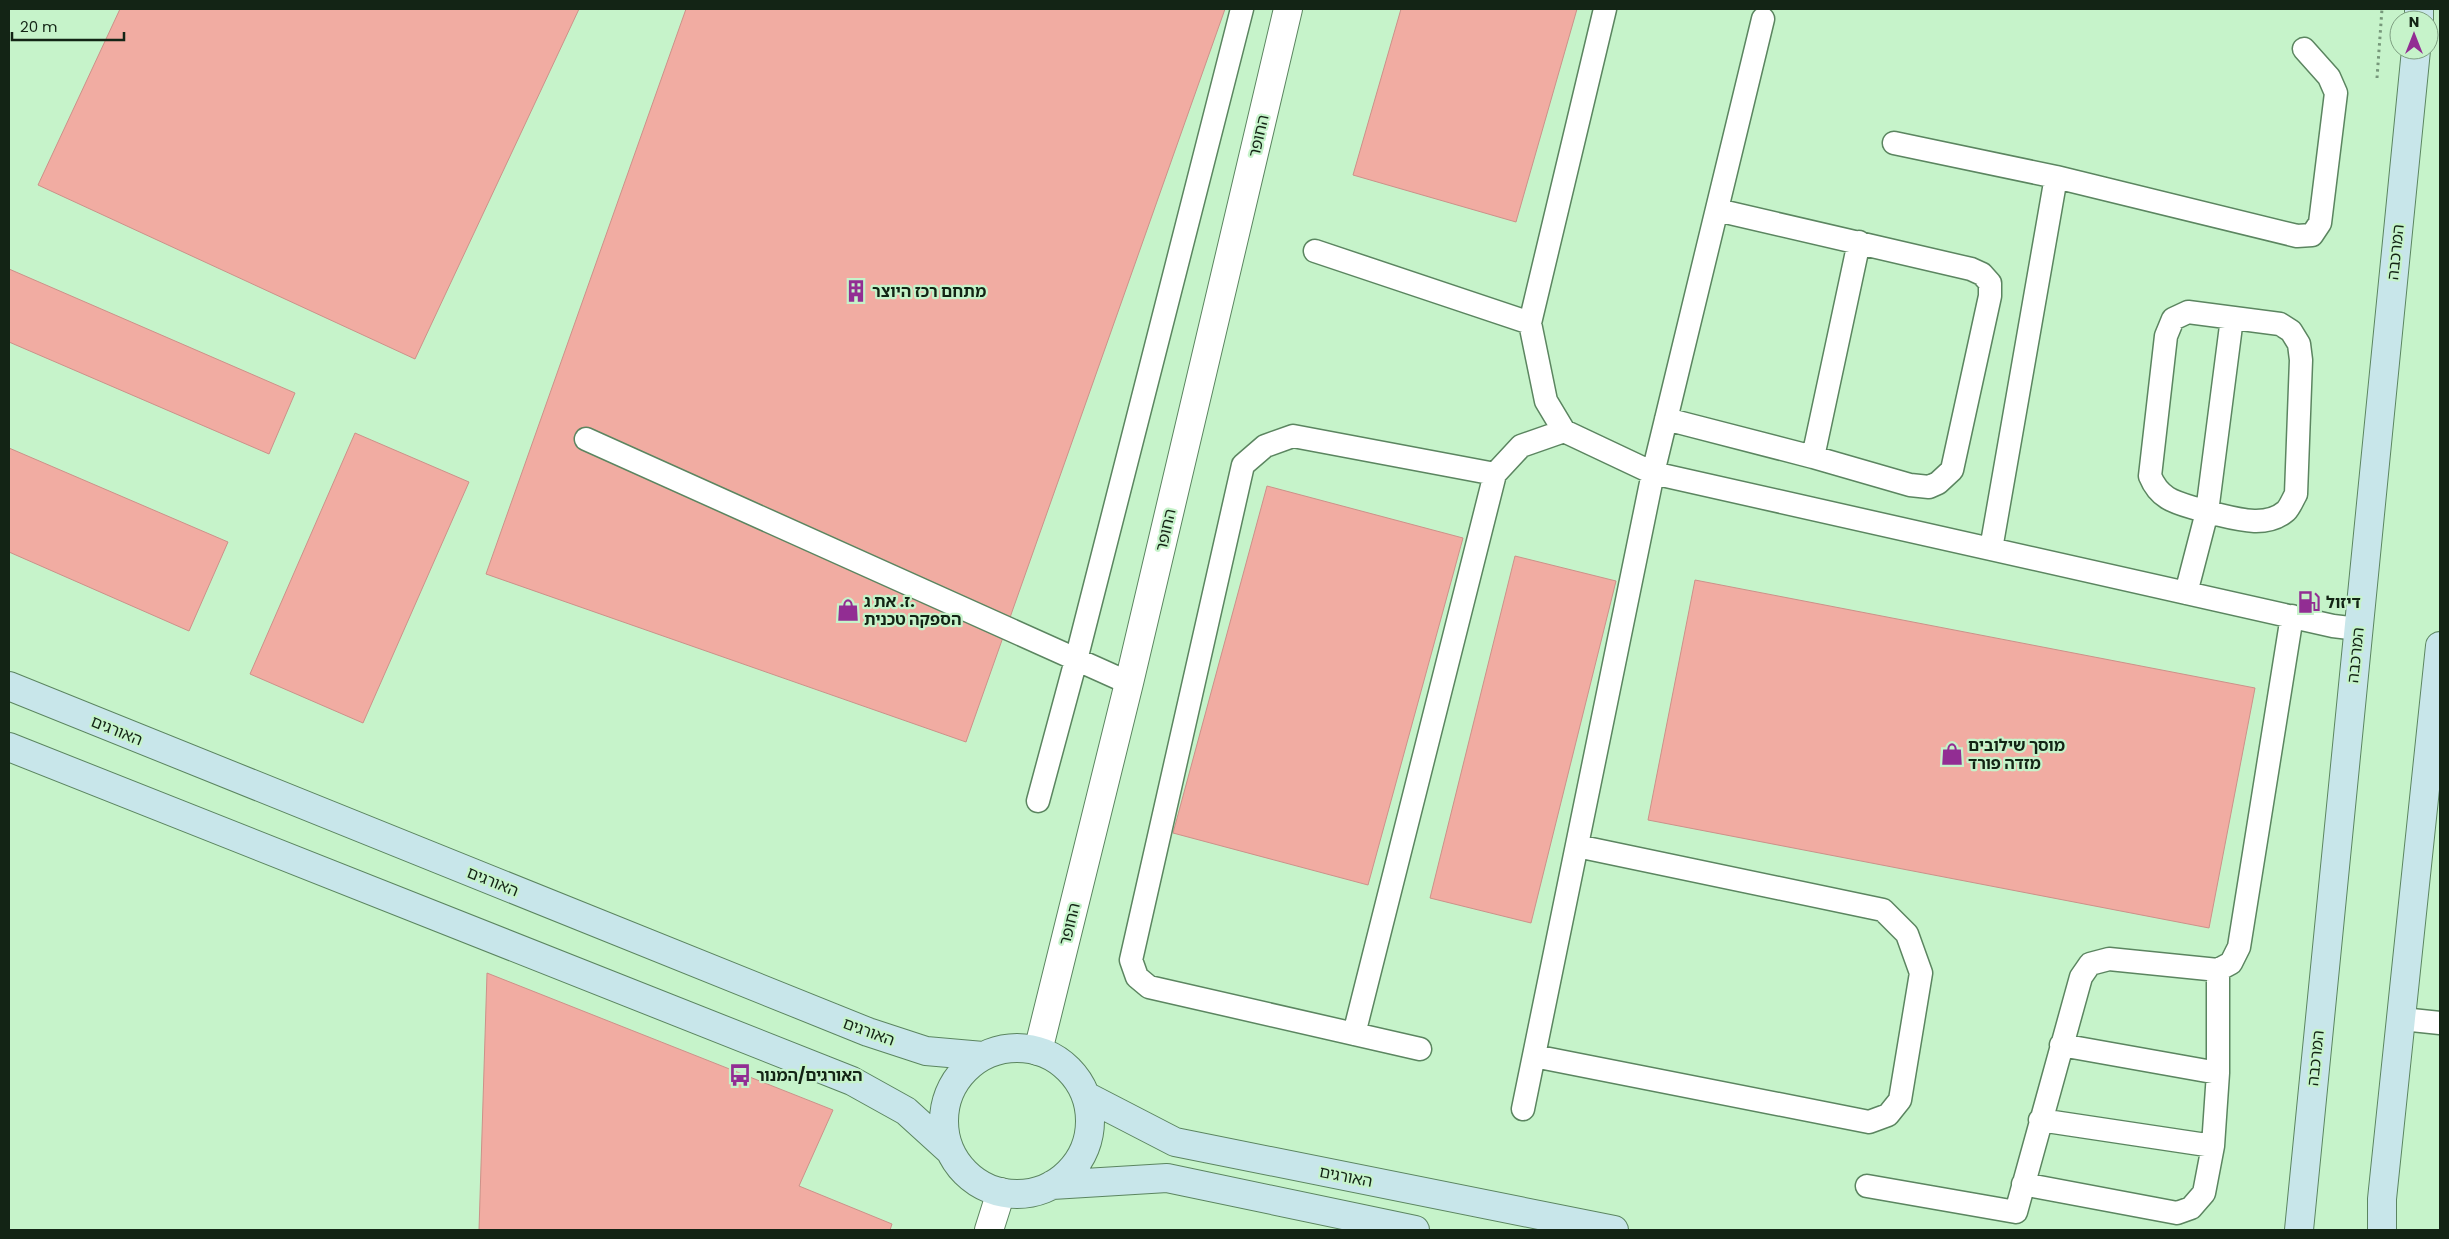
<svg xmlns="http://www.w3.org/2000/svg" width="2449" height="1239" font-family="Poppins,'Noto Sans Hebrew',sans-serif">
<rect width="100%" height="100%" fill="#c6f3ca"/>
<path fill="#f1aca2" stroke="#cc9189" d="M120,9H579L415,359L38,185Z
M686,9H1225L966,742L486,574Z
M1401,9H1577L1516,222L1353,175Z
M9,269L295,393L269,454L9,342Z
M355,433L469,482L363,723L250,674Z
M9,448L228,542L189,631L9,552Z
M1267,486L1463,538L1368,885L1173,833Z
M1515,556L1616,581L1531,923L1430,898Z
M1695,580L2255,688L2209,928L1648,820Z
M487,973L833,1110L799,1186L892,1224L890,1230H479Z"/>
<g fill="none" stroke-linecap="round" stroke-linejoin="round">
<defs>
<path id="lane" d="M1894,143L2056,177L1991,549
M2056,177L2297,236L2312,235L2320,223L2336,93L2329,77L2304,49
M1315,251L1530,323
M1666,419L1813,457L1910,485L1929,487L1938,483L1952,470L1990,296V283L1982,274L1971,269L1717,210
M1564,431L1546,401L1530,323L1605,9
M586,439L1129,683
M1813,457L1859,242
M2186,593L2207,512C2181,503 2161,503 2150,476L2166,336L2173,319L2188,312L2280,324L2291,331L2299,344L2301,360L2296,494C2293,499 2290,507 2286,511C2264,530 2231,517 2207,512L2232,318
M1038,801L1076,660L1242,9
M2402,1019L2440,1023
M1354,1034L1495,474L1521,446L1564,431L1653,473L2333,626L2358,629
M2061,1045L2218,1073
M1420,1049L1149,987L1137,977L1131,960L1243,465L1265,446L1293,436L1495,474
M1534,1056L1869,1122L1888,1115L1900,1100L1921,973L1907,934L1883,910L1577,846
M1523,1109L1653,473L1763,19
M2040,1120L2213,1146
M2023,1184L2177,1213L2191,1208L2204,1193L2213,1146L2218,1073V970
M1867,1186L2016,1212L2081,977L2090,964L2109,959L2218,970L2231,963L2239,947L2292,616"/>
<path id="street" d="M1038,1051L1129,683L1288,9
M989,1230L1001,1192"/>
<path id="secondary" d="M2419,20V9
M9,686L868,1032L926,1051L983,1056
M9,747L852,1081L906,1111L950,1151
M944 1121a73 73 0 1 1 146 0a73 73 0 1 1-146 0Z
M1086,1096L1175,1142L1614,1230
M1052,1185L1167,1178L1415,1230
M2299,1230L2416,50
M2382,1230V1199L2440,646"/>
</defs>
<use href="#lane" stroke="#5b8560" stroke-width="25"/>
<use href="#street" stroke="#5b8560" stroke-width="30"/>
<use href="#secondary" stroke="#5b8560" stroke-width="30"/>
<path stroke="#76977a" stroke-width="3" stroke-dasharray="2.5 4" stroke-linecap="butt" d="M2377,78L2382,9"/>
<use href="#lane" stroke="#fff" stroke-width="22"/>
<use href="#street" stroke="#fff" stroke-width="28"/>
<use href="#secondary" stroke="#c8e6ea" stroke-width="28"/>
</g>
<defs>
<symbol id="building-bare" viewBox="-9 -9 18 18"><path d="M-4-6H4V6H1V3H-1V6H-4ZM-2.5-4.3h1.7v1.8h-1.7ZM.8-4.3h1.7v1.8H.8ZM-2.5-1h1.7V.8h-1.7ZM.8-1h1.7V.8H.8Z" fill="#922d93" stroke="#c6f3ca" stroke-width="2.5" paint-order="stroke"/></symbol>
<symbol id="fuel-bare" viewBox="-9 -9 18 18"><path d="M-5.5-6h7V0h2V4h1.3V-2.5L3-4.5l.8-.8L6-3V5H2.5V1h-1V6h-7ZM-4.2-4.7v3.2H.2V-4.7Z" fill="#922d93" stroke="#c6f3ca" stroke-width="2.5" paint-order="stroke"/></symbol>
<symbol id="shop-bare" viewBox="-9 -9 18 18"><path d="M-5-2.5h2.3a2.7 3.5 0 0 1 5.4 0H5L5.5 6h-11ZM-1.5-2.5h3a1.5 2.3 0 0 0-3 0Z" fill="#922d93" stroke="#c6f3ca" stroke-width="2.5" paint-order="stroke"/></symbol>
<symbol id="bus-bare" viewBox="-9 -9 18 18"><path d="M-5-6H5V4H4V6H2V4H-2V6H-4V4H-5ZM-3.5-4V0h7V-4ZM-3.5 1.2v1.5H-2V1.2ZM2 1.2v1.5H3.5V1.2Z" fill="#922d93" stroke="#c6f3ca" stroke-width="2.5" paint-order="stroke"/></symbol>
</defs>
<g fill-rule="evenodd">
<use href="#building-bare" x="840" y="275" width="32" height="32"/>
<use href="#fuel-bare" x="2293" y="586" width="32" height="32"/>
<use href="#shop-bare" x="832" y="594" width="32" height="32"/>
<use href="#shop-bare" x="1936" y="738" width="32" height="32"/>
<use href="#bus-bare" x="724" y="1059" width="32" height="32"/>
</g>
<g text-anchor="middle" stroke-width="4.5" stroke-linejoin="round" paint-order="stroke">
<g font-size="16" fill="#132415" stroke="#c6f3ca">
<text transform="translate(1258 136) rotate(-77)" y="6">החופר</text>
<text transform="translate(2395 252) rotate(-84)" y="6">המרכבה</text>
<text transform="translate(1165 530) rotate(-77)" y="6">החופר</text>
<text transform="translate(2355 655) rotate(-84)" y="6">המרכבה</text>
<text transform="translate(117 730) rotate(22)" y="6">האורגים</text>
<text transform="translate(493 881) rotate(22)" y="6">האורגים</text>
<text transform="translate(1069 924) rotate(-76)" y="6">החופר</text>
<text transform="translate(869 1031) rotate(20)" y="6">האורגים</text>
<text transform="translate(2315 1058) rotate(-84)" y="6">המרכבה</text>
<text transform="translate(1346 1176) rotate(11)" y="6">האורגים</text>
</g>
<g font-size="16" font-weight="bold" fill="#132415" stroke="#c6f3ca" text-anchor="start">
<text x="872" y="297">מתחם רכז היוצר</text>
<text x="864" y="607">ז. את ג.<tspan x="864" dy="18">הספקה טכנית</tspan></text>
<text x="2326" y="608">דיזול</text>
<text x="1968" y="751">מוסך שילובים<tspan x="1968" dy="18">מזדה פורד</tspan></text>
<text x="756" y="1081">האורגים/המנור</text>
</g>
</g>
<rect width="2449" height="1239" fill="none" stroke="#132415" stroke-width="20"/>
<g transform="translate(2414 35)"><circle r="24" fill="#c6f3ca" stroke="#7ea082"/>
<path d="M0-4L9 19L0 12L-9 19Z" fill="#922d93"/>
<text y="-8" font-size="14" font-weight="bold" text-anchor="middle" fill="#132415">N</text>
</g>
<path d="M12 32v8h112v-8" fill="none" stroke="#132415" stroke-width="2.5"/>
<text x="20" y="32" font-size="15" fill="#132415" stroke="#c6f3ca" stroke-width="4" paint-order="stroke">20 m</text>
</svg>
